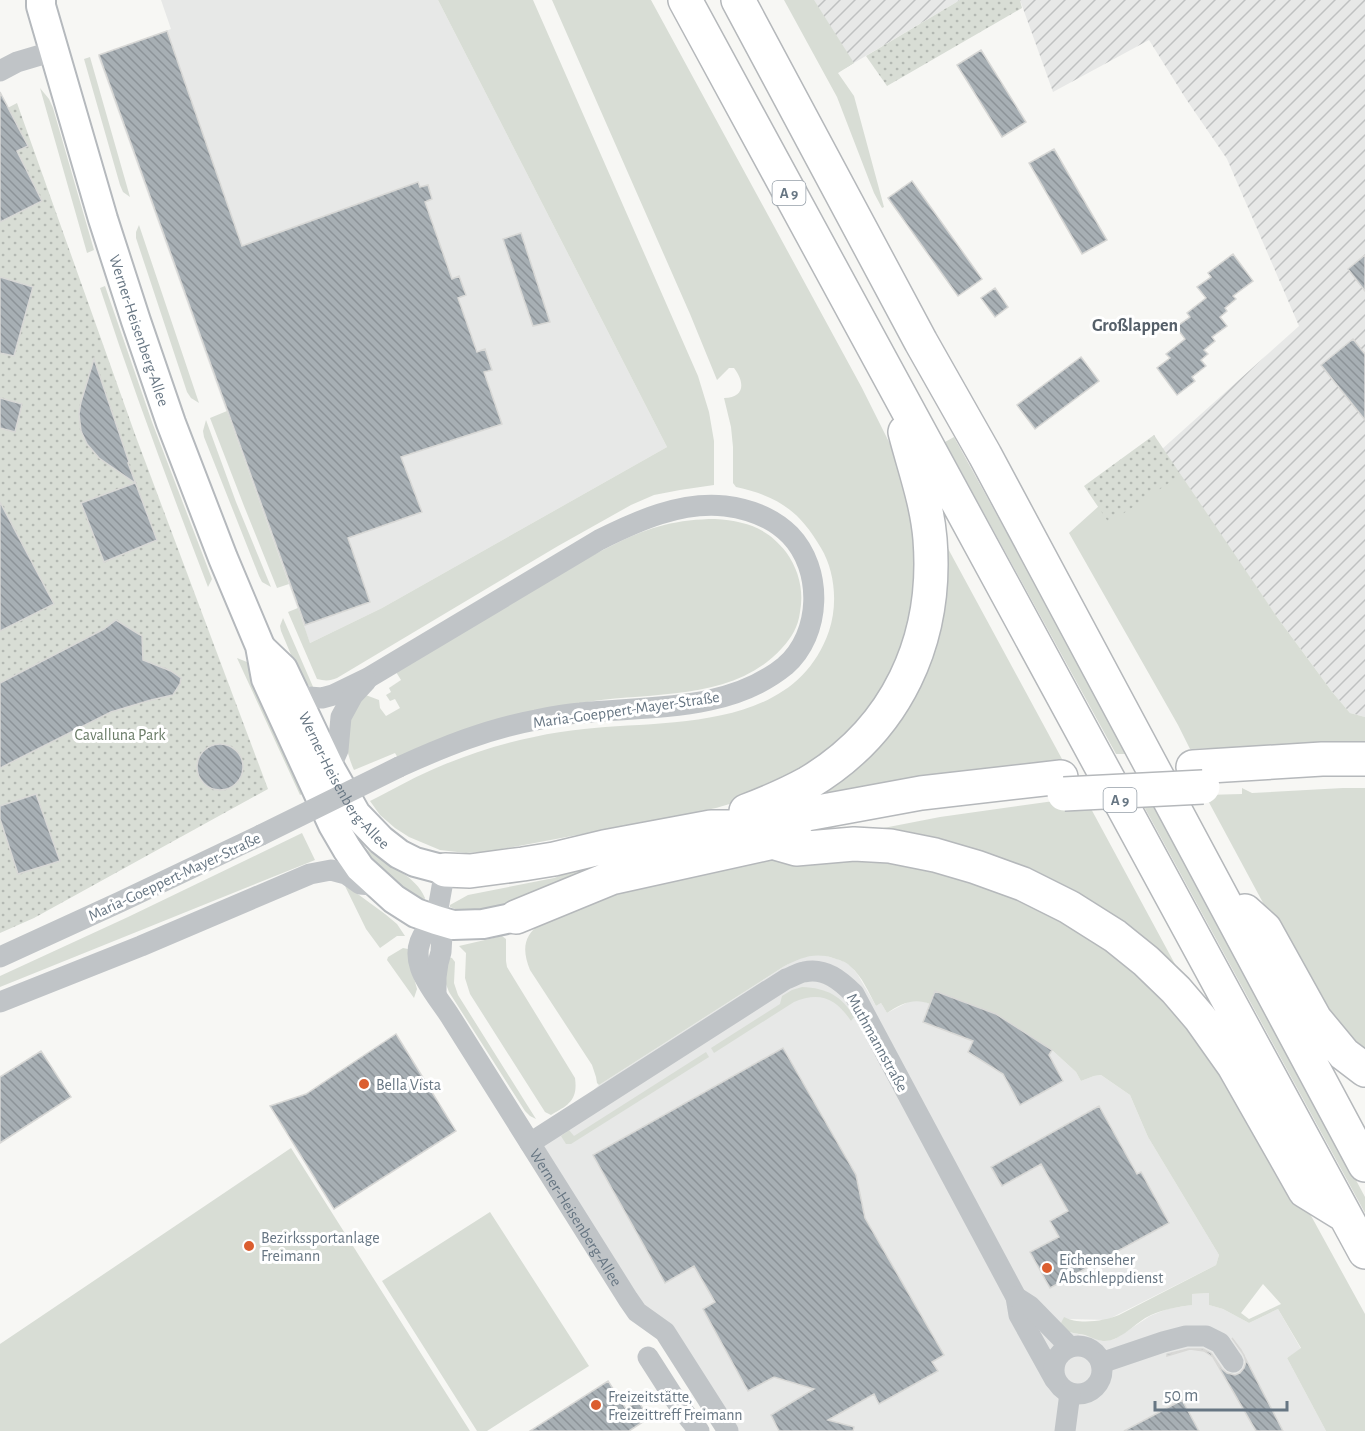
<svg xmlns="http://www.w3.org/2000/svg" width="1365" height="1431" font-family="'Alegreya Sans',sans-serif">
<defs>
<pattern id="industrial-furrows" width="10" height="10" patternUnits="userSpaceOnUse" patternTransform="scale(1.5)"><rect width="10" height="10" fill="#e7e8e7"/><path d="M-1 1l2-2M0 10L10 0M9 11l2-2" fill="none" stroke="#bfc1c1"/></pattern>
<pattern id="park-dots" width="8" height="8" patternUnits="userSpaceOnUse" patternTransform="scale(1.5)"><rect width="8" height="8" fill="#d8ddd5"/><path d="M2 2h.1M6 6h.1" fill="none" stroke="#b3b8b2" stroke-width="1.8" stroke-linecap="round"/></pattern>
<pattern id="building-back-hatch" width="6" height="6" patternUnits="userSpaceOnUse" patternTransform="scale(1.5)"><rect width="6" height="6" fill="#a7afb4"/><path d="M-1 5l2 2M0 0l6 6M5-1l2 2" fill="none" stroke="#8c9398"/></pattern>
</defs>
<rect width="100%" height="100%" fill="#f7f7f4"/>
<path fill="#e7e8e7" d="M161,0H438L667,447L382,608L310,643L98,56L171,29Z
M812,955H823L843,961L851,966L858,975L876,1006L881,1003L887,1013L910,1001H923L930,1004L935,991L996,1014L1052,1050L1076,1072L1081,1081L1094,1076L1101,1075L1130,1095L1148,1137L1219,1255L1216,1265L1107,1320L1069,1319L1068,1332L1088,1336L1099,1340L1105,1341L1115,1339L1150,1316L1167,1309L1191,1305V1294L1209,1293V1305L1223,1309L1249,1323L1278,1309L1301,1349L1287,1358L1326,1431H722L540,1142L599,1085L783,967L797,959Z"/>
<path fill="url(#industrial-furrows)" d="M796,0H960L837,73Z
M1020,0H1365V717L1350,713L1333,693L1277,617L1161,450L1299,326L1227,159L1186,99L1149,40L1053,92Z"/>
<path fill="#d8ddd5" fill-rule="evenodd" d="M438,0H533L698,376L709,412L714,441V485L680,490L654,495L631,505L558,546L337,678C330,681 325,681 317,679L288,612L298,608L310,643L382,608L667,447Z
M552,0H651L862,388L899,462L912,498L922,580L896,677L833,756L743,800L716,808L657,820L486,852L466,853L440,850L409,837L395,828L380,815L370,801C394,789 418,775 443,765C472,753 503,743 534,737C551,733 567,731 584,729C669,720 794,732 829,631C838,605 835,571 821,548C799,510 777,496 736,487L733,483V447L731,427L724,398C745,398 745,382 734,368H729L717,380L690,314Z
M784,0H814L854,63L838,73L854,96L884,207L882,208L874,193L837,97Z
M90,57L130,197L123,192L120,185L84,59Z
M40,88L49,99L53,108L94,250L87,253Z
M139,225L199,403L191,398L187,392L136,238V232Z
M105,286L152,422L212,579L208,587C170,488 133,389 100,288Z
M227,411L289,584L277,588L244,506L210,418Z
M206,420L236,502L271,587L262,582L259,576L204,437L203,431Z
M954,437L1128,754H1116L945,442Z
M1161,450L1179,476L1181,475L1277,617L1333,693L1350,713L1365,717V752L1217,753L1216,748L1190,749L1178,725L1069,533Z
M715,519C744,521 767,527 786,552C799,570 804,591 800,612C798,627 792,637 782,648C733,703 646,691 581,703C561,706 540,715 520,721C479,734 439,746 398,758L395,753L354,770C339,736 348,724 363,694L379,700L380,708L386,716L400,708L395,699L390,701L386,695L391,692L389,688L401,680L396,672L578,563C605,549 633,533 664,525C680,521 698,519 715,519Z
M945,543L1062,759L1028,764L1029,771L792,813L852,765Z
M283,618L314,689L303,682L300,676L281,631L280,626Z
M237,658L247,662L262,699L307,792L300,795Z
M1242,788L1252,793L1343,788H1365V1060L1319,1007L1205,795L1242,794Z
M1152,799L1365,1197V1213L1141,801Z
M1054,801L1055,808L1089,805L1183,979L1116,928L832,838L940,817Z
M302,833L315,860L0,987V976L128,917Z
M355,837C360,843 366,849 372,853C391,868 415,875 425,898L424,901H422L390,885Z
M855,853L1017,891L1136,962L1253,1110L1365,1314V1431H1326L1287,1358L1301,1348L1278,1309L1249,1323L1223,1309L1209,1305V1293L1192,1294V1305C1178,1307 1164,1309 1151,1315C1135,1322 1121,1342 1103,1341C1096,1340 1091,1337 1085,1335C1074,1333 1068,1333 1059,1327L1064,1317C1078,1325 1105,1321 1119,1315L1216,1265L1219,1255L1148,1137L1130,1095L1101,1075L1094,1076L1081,1081L1076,1072L1052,1050L996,1014L935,991L930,1004C914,997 900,1004 887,1013L881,1003L876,1006C869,993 862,976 850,966C845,961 839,960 833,958C814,952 800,958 783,967L599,1085L597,1083L596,1077L592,1065L530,970C522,950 523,936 541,923L595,898L755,863L784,858ZM1263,1284L1281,1304L1249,1319L1241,1313Z
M595,862L599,866L504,906L469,910H458L450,907V905L468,895L554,878Z
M345,886L355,892L385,914L397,924L405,936H397L380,948L366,929Z
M502,936L506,939V961L507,967L575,1078C578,1100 569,1105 551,1115L545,1112L470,994L465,978L466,953L459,946Z
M403,948L408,949L414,978L417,989L414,998L387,960L388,957Z
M448,957L452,958L455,962L454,983L458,995L536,1119L530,1116L525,1111L449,992L444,979Z
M802,987C827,988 842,996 854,1017L851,1021C836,998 819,991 794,1002L714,1053L711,1048L780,1004L782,996L792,990Z
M706,1052L709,1057L571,1144H566L561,1136L569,1130L574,1136Z
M291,1148L470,1431H0V1344Z
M490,1212L589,1366L487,1431H477L382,1281Z"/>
<path fill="url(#park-dots)" d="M960,0H1020L1022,8L887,86L866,56Z
M17,103L136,437L268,789L34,918L0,933V112Z
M1154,435L1181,475L1109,523L1084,486Z"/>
<path fill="url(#building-back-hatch)" stroke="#d8d8d6" stroke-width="1.5" d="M167,31L242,246L418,182L420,187L428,185L432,199L425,202L452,279L459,276L466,295L458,298L477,352L485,349L492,370L484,372L502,424L401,457L422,512L348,538L370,602L305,625L99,55Z
M981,50L1026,122L1002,137L957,65Z
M0,92L28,146L17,151L42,201L0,222Z
M1054,149L1107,240L1082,254L1029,163Z
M912,181L982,279L958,296L888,198Z
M521,233L550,322L533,326L503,239Z
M1233,254L1253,281L1233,296L1236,299L1225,308L1227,311L1220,317L1227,326L1212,337L1215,341L1204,350L1208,354L1201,360L1206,366L1192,377L1195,381L1177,395L1157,368L1170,358L1166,354L1185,339L1176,327L1190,317L1187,313L1206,298L1197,287L1211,277L1208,273Z
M1365,255V291L1348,269Z
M0,277L33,287L14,356L0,353Z
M995,288L1008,307L995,317L981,298Z
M1353,339L1365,354V420L1321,365Z
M1081,357L1099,381L1035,429L1017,405Z
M94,359L129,462L128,463L157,540L104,562L81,503L135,483L99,458L87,444L81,431L79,414L81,402Z
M0,398L22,404L15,432L0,428Z
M0,502L54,604L0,631Z
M116,620L142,636L143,660L171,671L181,678L180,684L173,695L151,700L111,712L0,768V683L104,629Z
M197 767a23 23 0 1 1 46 0a23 23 0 1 1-46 0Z
M36,794L60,861L18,874L0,819V806Z
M935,991L996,1014L1052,1050L1049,1055L1063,1081L1020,1105L1003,1074L968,1052L973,1041L923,1022Z
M396,1034L456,1131L334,1209L270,1106L306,1094Z
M783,1048L856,1175L865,1218L944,1355L932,1362L938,1371L879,1404L874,1394L828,1420L854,1427L853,1431H779L771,1415L814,1389L774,1377L748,1391L703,1309L715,1302L694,1266L665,1283L593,1155Z
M41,1051L71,1097L0,1143V1077Z
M1099,1106L1137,1174L1141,1172L1169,1223L1050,1288L1030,1252L1059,1237L1050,1221L1068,1211L1041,1164L1002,1186L991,1167Z
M1232,1338L1241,1350L1283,1431H1256L1213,1357L1204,1351L1190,1349L1167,1356V1354L1188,1349H1203L1211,1353L1222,1369L1227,1373L1235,1375L1240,1373L1244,1368L1246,1362L1244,1355Z
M608,1381L626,1409L638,1401L649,1418L629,1431H530Z
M1182,1400L1199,1431H1124Z"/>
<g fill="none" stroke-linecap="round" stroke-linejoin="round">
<defs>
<g id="secondary">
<path id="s2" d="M41,0V6L103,219L136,321L171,423L223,558L260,646L266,679L333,825L347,849L360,868L394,899L416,913L436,920L453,925L483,924L516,917"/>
<path id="s3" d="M261,648L283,669L330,768L356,814L381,840L399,854L415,862L445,870"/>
</g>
<path id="highway" d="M685,0L1365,1252
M738,0L921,342L985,455L1365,1165
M1193,767L1322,759H1365
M746,811C767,803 788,794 808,783C897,730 938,640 930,539C927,502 914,467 905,432
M775,843L796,849L854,844L890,846L935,855L976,867L1023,884L1069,907L1115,936L1146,961L1176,990L1200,1018L1234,1066L1305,1191L1344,1215
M445,870L470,871L523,864L554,859L604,847L711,827H736L921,793L1061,777
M1245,911L1265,929L1315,1019L1344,1054L1365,1070
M516,917L611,878L796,837"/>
</defs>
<use href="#secondary" stroke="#b5b9bd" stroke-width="32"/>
<use href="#highway" stroke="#b5b8bb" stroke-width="36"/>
<g stroke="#c0c4c7" stroke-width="21">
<path d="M0,71L17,62L54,51"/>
<path d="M296,696L322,698L333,695L368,678L599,540C637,521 681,501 725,506C749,509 772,517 790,535C823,569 822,634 785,666C729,712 649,706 580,713C566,714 550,717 536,720C487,729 443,747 399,767"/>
<path d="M330,768L338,750L341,717L353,695L366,681"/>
<path id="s1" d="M436,920C433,924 428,927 426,931C403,961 435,992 450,1016L628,1299L637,1312L665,1332L728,1431"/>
<path d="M0,957L120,902L261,835"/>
<path d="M436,994V977L438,963L441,952L442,935L436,920L445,870"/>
<path d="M0,1002L141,946L310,874L331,870L346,874L360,884L372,885"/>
<path d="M530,1143L786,979C792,977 798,973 804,972C825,967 841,981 854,994L1016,1297L1019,1315L1055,1380"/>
<path d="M1016,1297L1030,1306L1070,1347"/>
<circle cx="1078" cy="1370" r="24"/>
<path d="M648,1357L680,1407L699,1431"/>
<path d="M1101,1363L1163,1342L1186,1336H1206L1220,1343L1233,1362"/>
<path d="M1065,1431L1070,1393"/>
</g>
<use href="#secondary" stroke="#fff" stroke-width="28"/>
<use href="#highway" stroke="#fff" stroke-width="33"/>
<defs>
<path id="highway-bridge" d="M1064,794L1203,787"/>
</defs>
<use href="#highway-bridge" stroke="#b5b8bb" stroke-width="36" stroke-linecap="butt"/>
<path stroke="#c0c4c7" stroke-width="21" d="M261,835L399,767"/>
<use href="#highway-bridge" stroke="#fff" stroke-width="33"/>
</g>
<g fill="#db5e2f" stroke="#fff" stroke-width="2">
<circle cx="364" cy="1084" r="6"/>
<circle cx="249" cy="1246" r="6"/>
<circle cx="1047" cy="1268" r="6"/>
<circle cx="596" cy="1405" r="6"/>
</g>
<g text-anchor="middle" stroke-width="6" stroke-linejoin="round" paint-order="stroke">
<g fill="#fff" stroke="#959fa8" stroke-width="1.5">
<rect x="772.5" y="181" width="33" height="24" rx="4.5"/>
<rect x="1103.5" y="788" width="33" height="24" rx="4.5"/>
</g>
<g font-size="15" font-weight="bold" fill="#677683">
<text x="789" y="198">A 9</text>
<text x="1120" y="805">A 9</text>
</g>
<g font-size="16" fill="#677683" stroke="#fff">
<text dy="6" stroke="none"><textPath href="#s2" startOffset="345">Werner-Heisenberg-Allee</textPath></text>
<text transform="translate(626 709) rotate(-8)" y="6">Maria-Goeppert-Mayer-Straße</text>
<text dy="6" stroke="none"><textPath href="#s3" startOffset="158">Werner-Heisenberg-Allee</textPath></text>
<text transform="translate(174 876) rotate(-25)" y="6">Maria-Goeppert-Mayer-Straße</text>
<text transform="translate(878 1042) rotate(61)" y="6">Muthmannstraße</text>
<text dy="6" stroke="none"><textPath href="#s1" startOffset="348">Werner-Heisenberg-Allee</textPath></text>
</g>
<g font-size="16" fill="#697b66" stroke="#fff">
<text x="120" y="740">Cavalluna Park</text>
</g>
<g font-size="16" fill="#677683" stroke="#fff" text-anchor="start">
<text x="376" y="1090">Bella Vista</text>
<text x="261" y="1243">Bezirkssportanlage<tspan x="261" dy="18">Freimann</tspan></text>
<text x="1059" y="1265">Eichenseher<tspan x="1059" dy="18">Abschleppdienst</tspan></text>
<text x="608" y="1402">Freizeitstätte,<tspan x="608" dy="18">Freizeittreff Freimann</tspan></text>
</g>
<g font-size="18" font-weight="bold" fill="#555f69" stroke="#fff">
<text x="1135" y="331">Großlappen</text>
</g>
</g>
<path d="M1155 1401v9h132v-9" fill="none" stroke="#677683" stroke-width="3"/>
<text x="1164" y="1401" font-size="18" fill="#677683" stroke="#ffffff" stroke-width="4.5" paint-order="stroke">50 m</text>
</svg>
